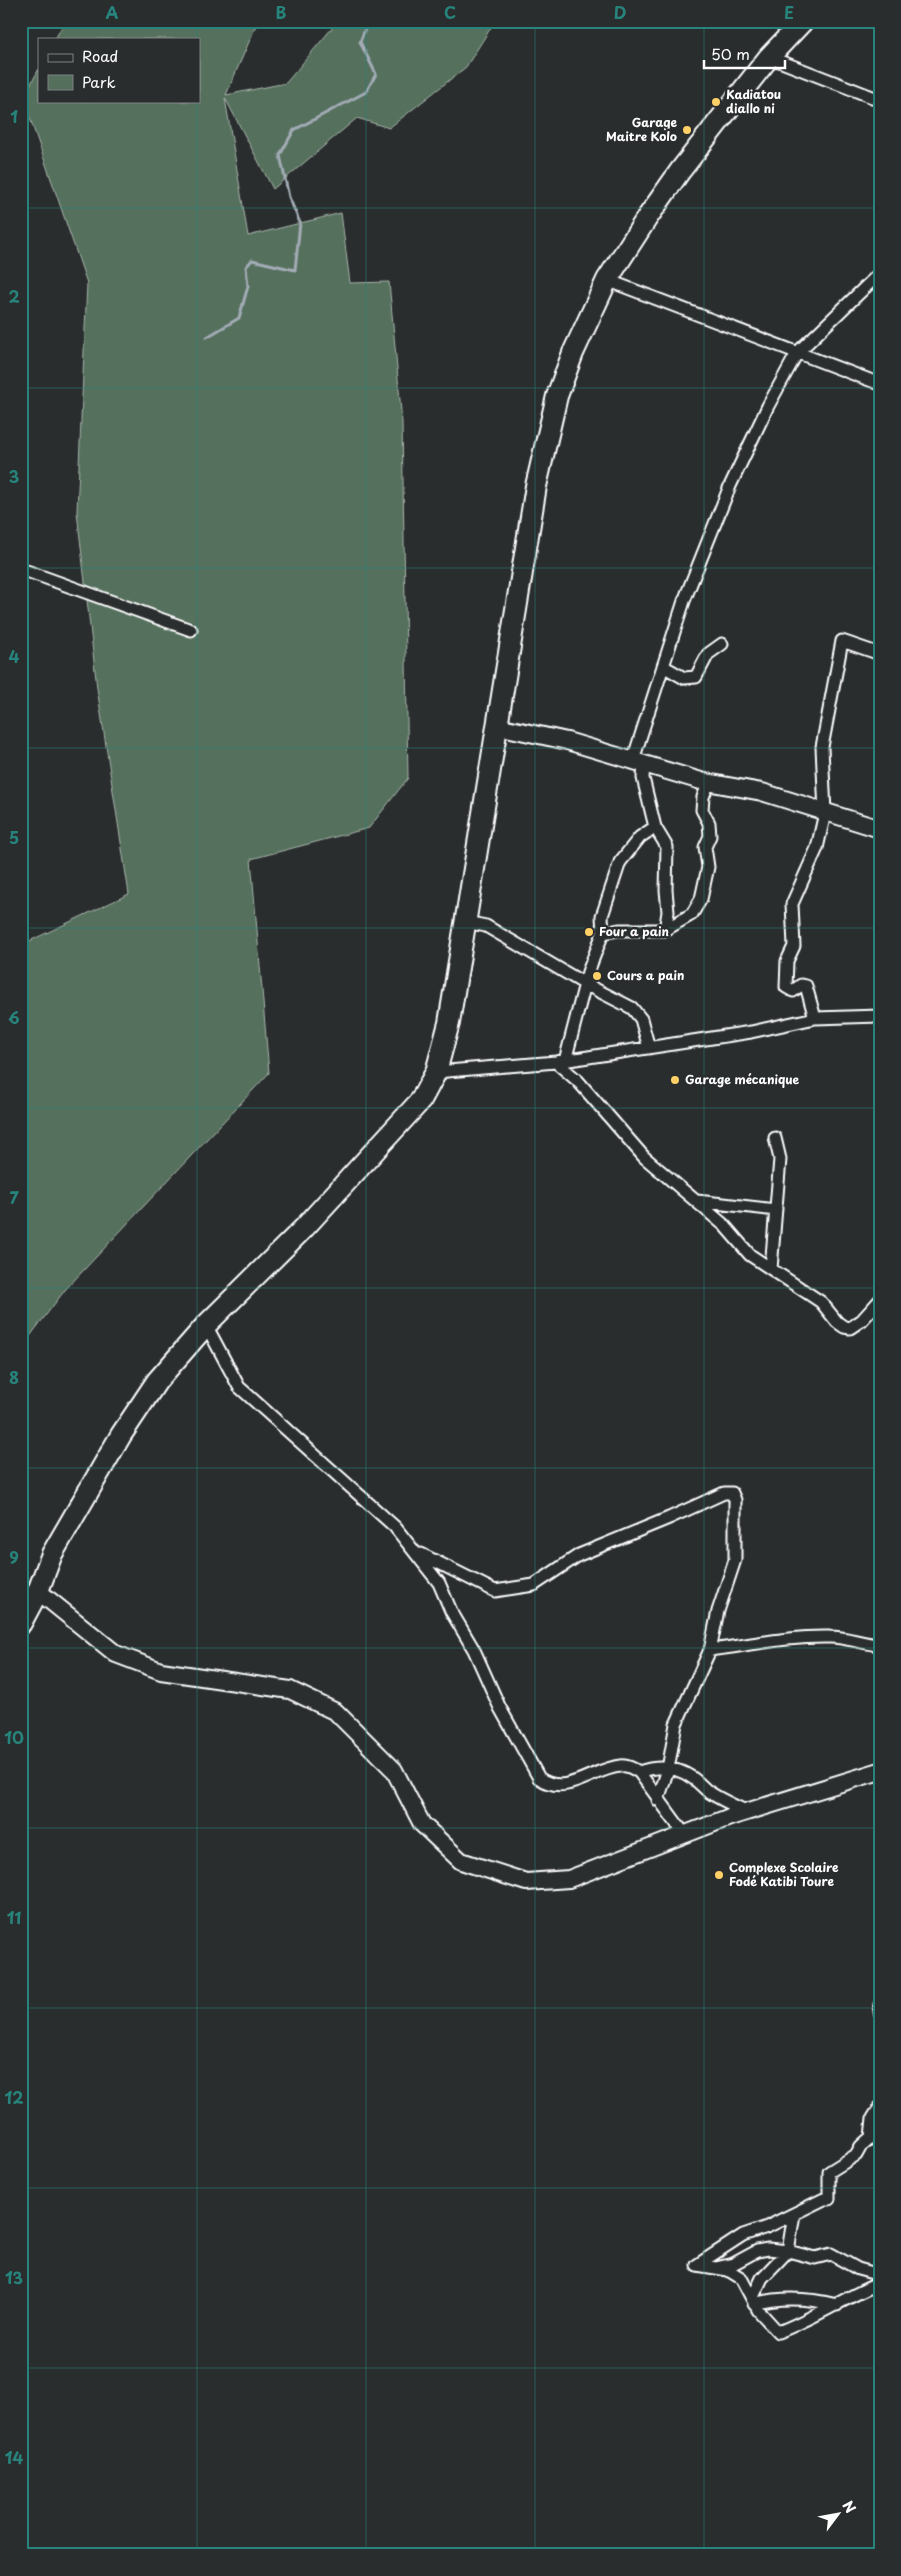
<svg xmlns="http://www.w3.org/2000/svg" width="901" height="2576" font-family="'Playpen Sans',sans-serif">
<rect width="100%" height="100%" fill="#2a2d2e"/>
<filter id="ink" filterUnits="userSpaceOnUse"><feTurbulence type="fractalNoise" baseFrequency=".02" numOctaves="2"/><feDisplacementMap in="SourceGraphic" scale="10" xChannelSelector="R" yChannelSelector="G"/><feConvolveMatrix kernelMatrix="1 2 1 2 8 2 1 2 1" color-interpolation-filters="sRGB"/></filter>
<g filter="url(#ink)">
<path fill="#556f5d" stroke="#aab7ae" d="M65,21H258L226,95L286,83L338,21H495L466,67L389,128L357,118L273,189L225,98L248,236L341,213L350,283L389,282L402,422L408,778L369,828L251,859L269,1073L65,1290L21,1348V945L129,894L97,688L77,512L87,283L23,98L39,69V101H199V39H55Z"/>
<g fill="none" stroke-linecap="round" stroke-linejoin="round">
<path stroke="#a3acb6" stroke-width="3" d="M207,337L239,318L248,286L246,267L252,260L295,270L300,223L289,197L280,155L294,130L366,92L376,74L360,42L368,21"/>
<defs>
<path id="street" d="M769,57L880,100
M607,280L880,384
M21,569L191,630
M663,666L684,678L696,677L708,654L722,644
M633,760L684,601L730,486L768,406L797,353L880,273
M644,764L643,778L655,827L667,847L666,890L668,912L665,930
M466,922L486,926L585,984L632,1008L641,1019L649,1048
M603,933L619,930H665L692,914L701,899L708,867L705,847L710,836L709,823L702,810L703,797L709,782
M815,1018L806,986L801,985L793,991L786,987L787,961L794,946L792,904L817,848L825,813L822,747L842,641L880,654
M565,1061L588,972L603,933L602,916L620,862L640,837L655,827
M556,1062L578,1081L644,1157L724,1225L750,1255L821,1302L837,1322L844,1327L850,1328L862,1320L880,1300
M436,1072L556,1062L751,1032L815,1018L880,1016
M697,1201L776,1210
M771,1269L780,1159L775,1138
M206,1325L239,1387L395,1527L439,1583L451,1611L474,1650L500,1708L539,1778C567,1798 592,1768 621,1766C626,1765 634,1769 639,1772L685,1835
M421,1554L495,1591L534,1585L579,1555L669,1518L724,1493H732L735,1500V1560L718,1611L710,1650L676,1724L668,1769L658,1800
M710,1650C750,1645 790,1636 830,1637C847,1637 863,1644 880,1645
M639,1772C656,1766 675,1766 691,1777C698,1781 703,1788 709,1792C721,1800 735,1806 748,1812
M880,2005V2012
M880,2107L873,2118L871,2137L861,2146L856,2155L829,2172V2199H824L767,2227L743,2235L697,2265L728,2270L741,2278L758,2310L778,2332C815,2318 844,2298 880,2283
M720,2267L733,2264L757,2251L768,2249L788,2251L815,2258L831,2254L858,2269L880,2275
M752,2299L762,2278L788,2251L794,2214
M754,2304C782,2296 809,2298 837,2305"/>
<path id="secondary" d="M497,726L567,741L701,781L762,792L880,829
M38,1591L116,1654L161,1671L290,1690L336,1712L394,1770L422,1824L461,1861L526,1882L569,1879L730,1817L880,1771"/>
<path id="highway" d="M21,1623L38,1591L52,1554L121,1435L157,1381L206,1325L305,1227L421,1100L436,1072L449,1023L536,486L557,396L573,353L607,280L647,218L680,171L769,57L803,21"/>
</defs>
<use href="#street" stroke="#fff" stroke-width="15"/>
<use href="#secondary" stroke="#fff" stroke-width="20"/>
<use href="#highway" stroke="#fff" stroke-width="24"/>
<use href="#street" stroke="#2a2d2e" stroke-width="11"/>
<use href="#secondary" stroke="#2a2d2e" stroke-width="16"/>
<use href="#highway" stroke="#2a2d2e" stroke-width="20"/>
</g>
</g>
<path fill="none" stroke="#27847c" stroke-width="1" stroke-opacity="0.55" d="M197,21V39M366,21V2555M535,21V2555M704,21V2555M197,101V2555M21,208H880M21,388H880M21,568H880M21,748H880M21,928H880M21,1108H880M21,1288H880M21,1468H880M21,1648H880M21,1828H880M21,2008H880M21,2188H880M21,2368H880"/>
<g fill="#ffd166" stroke="#2a2d2e" stroke-width="2">
<circle cx="716" cy="102" r="5"/>
<circle cx="687" cy="130" r="5"/>
<circle cx="589" cy="932" r="5"/>
<circle cx="597" cy="976" r="5"/>
<circle cx="675" cy="1080" r="5"/>
<circle cx="719" cy="1875" r="5"/>
</g>
<g text-anchor="middle" stroke-width="5" stroke-linejoin="round" paint-order="stroke">
<g font-size="12" font-weight="bold" fill="#fff" stroke="#2a2d2e" text-anchor="start">
<text x="726" y="99">Kadiatou<tspan x="726" dy="14">diallo ni</tspan></text>
<text x="677" y="127" text-anchor="end">Garage<tspan x="677" dy="14">Maitre Kolo</tspan></text>
<text x="599" y="936">Four a pain</text>
<text x="607" y="980">Cours a pain</text>
<text x="685" y="1084">Garage mécanique</text>
<text x="729" y="1872">Complexe Scolaire<tspan x="729" dy="14">Fodé Katibi Toure</tspan></text>
</g>
</g>
<rect width="901" height="2576" fill="none" stroke="#2a2d2e" stroke-width="55"/>
<rect x="38" y="38" width="162" height="65" fill="#2a2d2e" stroke="#7f8182"/>
<rect x="48" y="54" width="25" height="8" fill="#2a2d2e" stroke="#7f8182"/>
<text x="82" y="62" font-size="15" fill="#ffffff">Road</text>
<rect x="48" y="75" width="25" height="15" fill="#556f5d" stroke="#7f8182"/>
<text x="82" y="88" font-size="15" fill="#ffffff">Park</text>
<g transform="translate(838 2514) rotate(58)" stroke="#2a2d2e" stroke-width="4" paint-order="stroke">
<path d="M0-4L9 19L0 12L-9 19Z" fill="#ffffff"/>
<text y="-8" font-size="14" font-weight="bold" text-anchor="middle" fill="#ffffff">N</text>
</g>
<path d="M704 60v8h81v-8" fill="none" stroke="#ffffff" stroke-width="2.5"/>
<text x="711" y="60" font-size="15" fill="#ffffff" stroke="#2a2d2e" stroke-width="4" paint-order="stroke">50 m</text>
<rect x="28" y="28" width="846" height="2520" fill="none" stroke="#27847c" stroke-width="2"/>
<g font-size="16" text-anchor="middle" font-weight="bold" fill="#27847c">
<text x="112" y="19">A</text>
<text x="281" y="19">B</text>
<text x="450" y="19">C</text>
<text x="620" y="19">D</text>
<text x="789" y="19">E</text>
<text x="14" y="123">1</text>
<text x="14" y="303">2</text>
<text x="14" y="483">3</text>
<text x="14" y="663">4</text>
<text x="14" y="844">5</text>
<text x="14" y="1024">6</text>
<text x="14" y="1204">7</text>
<text x="14" y="1384">8</text>
<text x="14" y="1564">9</text>
<text x="14" y="1744">10</text>
<text x="14" y="1924">11</text>
<text x="14" y="2104">12</text>
<text x="14" y="2284">13</text>
<text x="14" y="2464">14</text>
</g>
</svg>
